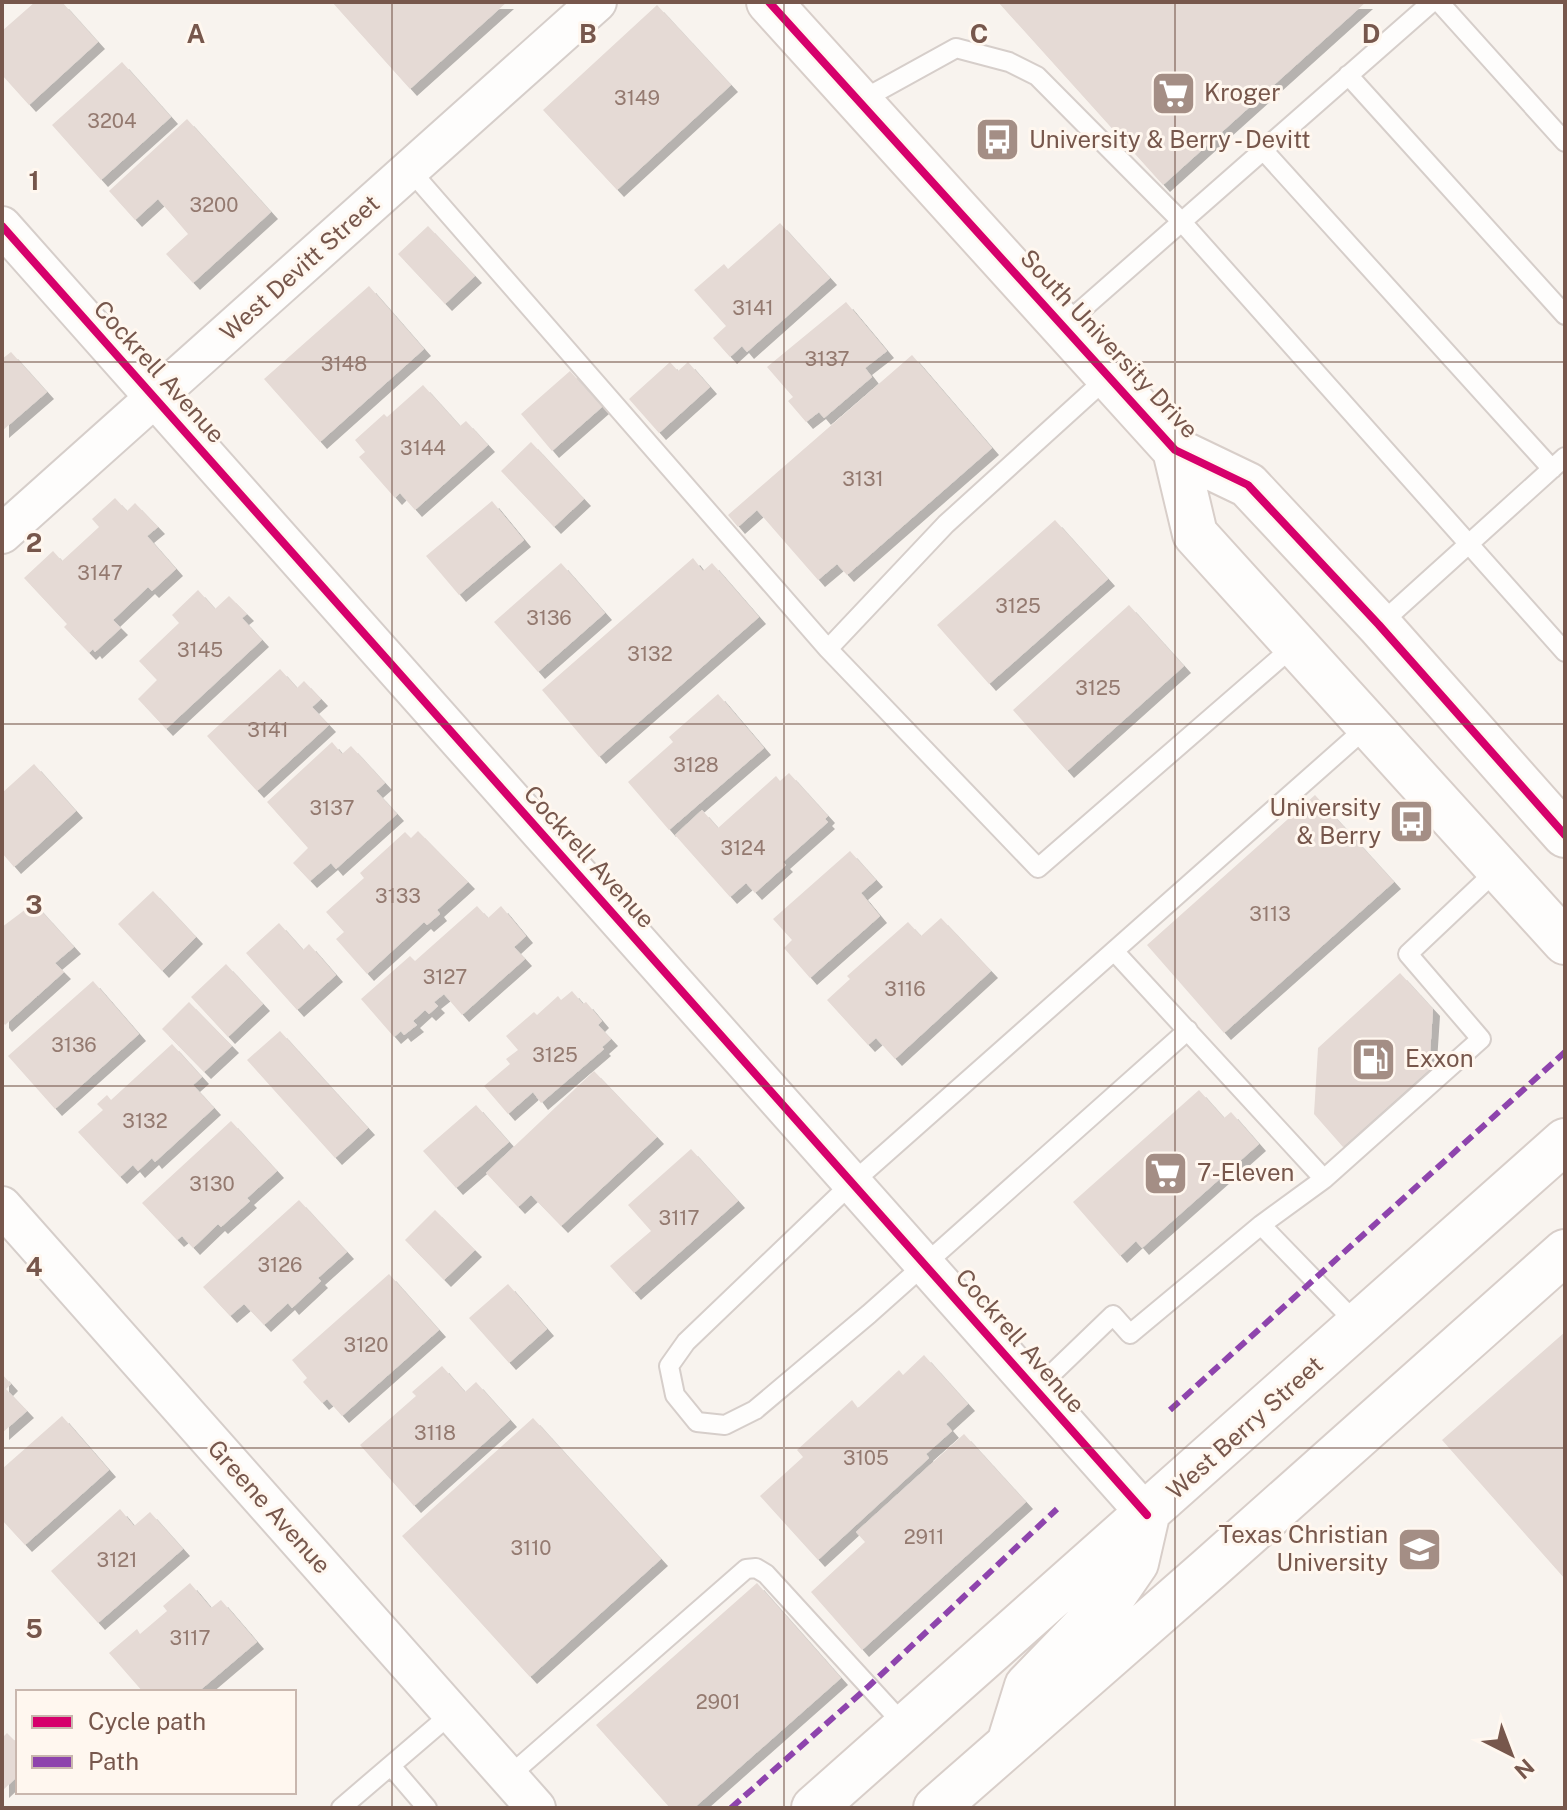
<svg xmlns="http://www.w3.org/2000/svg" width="1567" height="1810" font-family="'Public Sans',sans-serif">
<defs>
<filter id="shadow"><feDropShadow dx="7" dy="7" stdDeviation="0" flood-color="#0004"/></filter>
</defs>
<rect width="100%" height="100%" fill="#f8f3ee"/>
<path fill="#e5dad5" filter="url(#shadow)" d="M35,2H62L98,42L29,105L2,75V31Z
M332,2H507L410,89Z
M998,2H1366L1163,185Z
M657,5L731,85L617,190L543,110Z
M122,62L171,117L101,180L52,125Z
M187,119L271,212L193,283L166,254L188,234L158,199L135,220L109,191Z
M780,223L830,278L747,352L742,346L730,357L713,338L726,326L694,290L724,264L728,269Z
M428,226L475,276L445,304L398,254Z
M369,286L424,349L320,442L264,379Z
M846,302L887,351L865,368L872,377L824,418L819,412L806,422L788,401L793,397L767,367Z
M11,352L47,392L2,431V359Z
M912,355L992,448L847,575L837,564L818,580L757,510L738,527L728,515Z
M670,362L678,371L688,362L710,387L659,433L629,399Z
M570,371L602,407L552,451L521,414Z
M423,385L460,426L466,421L488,445L415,510L400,493L395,498L359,457L365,452L355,440L384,414L387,417Z
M531,442L584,499L554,527L501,471Z
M115,498L127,511L135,503L158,527L147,536L176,569L152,591L148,587L113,620L121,628L95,652L93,649L89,653L64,627L67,624L24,578L53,551L62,561L99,527L92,519Z
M492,501L524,540L459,595L426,556Z
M1055,520L1108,579L989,684L937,625Z
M693,558L703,571L712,563L759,617L599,757L542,690Z
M561,563L605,613L538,672L494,622Z
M198,590L215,609L229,596L247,614L242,618L262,640L166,729L138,699L157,680L139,661L179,623L172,615Z
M1129,605L1184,666L1067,771L1013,710Z
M280,669L297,688L304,681L321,699L312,707L329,725L257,791L207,736Z
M718,694L764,748L669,830L628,782L673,742L669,737Z
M332,742L342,754L351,746L385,783L376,791L397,814L336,869L331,863L310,881L293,863L308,848L267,802Z
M34,764L76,811L14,867L2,853V793Z
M789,773L828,816L825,819L828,822L783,862L786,865L755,893L746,883L730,897L675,835L702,810L718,828L776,776L780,781Z
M1315,795L1394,882L1224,1033L1147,945Z
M418,831L468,882L437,910L440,914L427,925L424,922L367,974L336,939L344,932L326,912L364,878L360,873L405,832L411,838Z
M850,851L876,880L861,893L880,916L810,978L784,948L792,940L773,919Z
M153,891L196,937L162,971L118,924Z
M34,903L74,947L55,963L64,972L5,1025L2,1021V927Z
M477,906L488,918L501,906L526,936L514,947L525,959L462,1015L444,994L434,1002L438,1006L429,1014L425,1010L413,1021L417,1025L404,1035L401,1031L394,1037L361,999L410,956L415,961Z
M941,918L991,971L895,1059L876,1038L868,1045L827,1000L850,979L847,976L908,922L921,936Z
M279,923L303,950L309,944L336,975L297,1010L246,953Z
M226,964L263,1004L228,1037L191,997Z
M1400,973L1433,1009L1429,1070L1343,1147L1314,1114L1318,1048Z
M93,981L139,1034L55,1109L8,1056Z
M572,991L583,1004L586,1002L602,1021L598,1025L611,1039L602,1047L604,1049L541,1103L533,1092L508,1114L484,1086L510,1064L506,1059L518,1050L506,1036L534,1012L537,1015L558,996L561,1000Z
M189,1002L232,1046L204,1072L162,1029Z
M280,1031L368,1128L335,1158L247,1060Z
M172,1044L202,1077L193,1085L214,1108L155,1162L152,1158L138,1171L133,1165L120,1177L78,1132L103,1110L97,1104L107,1095L111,1100Z
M594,1071L657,1137L561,1226L531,1195L518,1207L486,1173Z
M1199,1090L1224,1118L1231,1112L1259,1144L1142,1248L1136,1241L1120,1256L1073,1202Z
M476,1105L509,1142L456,1188L423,1151Z
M231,1121L277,1171L247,1198L250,1201L221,1227L218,1224L193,1248L182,1236L177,1240L142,1203Z
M691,1149L738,1201L634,1293L610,1266L651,1231L628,1205Z
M299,1200L347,1252L318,1278L321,1281L292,1308L288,1303L264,1325L244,1304L230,1316L203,1287Z
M435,1210L475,1250L444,1280L405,1240Z
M389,1274L439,1330L342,1416L327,1399L322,1403L303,1382L307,1378L292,1360Z
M508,1284L547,1329L509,1363L469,1318Z
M1565,1332V1579L1442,1440Z
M924,1355L968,1404L946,1424L952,1431L926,1454L929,1458L818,1560L760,1496L803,1457L797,1450L852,1400L858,1408L899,1370L903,1375Z
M442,1366L465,1392L476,1382L510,1420L414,1506L360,1445L416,1396L412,1392Z
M2,1374L11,1384L6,1389L27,1411L2,1433Z
M62,1416L109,1470L25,1545L2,1520V1469Z
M533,1418L661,1559L530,1677L402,1536Z
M964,1434L1026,1502L862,1650L811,1592L865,1542L856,1532Z
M120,1509L134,1526L150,1512L183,1549L98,1623L51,1571Z
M190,1583L211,1608L221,1600L257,1642L198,1692H143L109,1653L137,1629L140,1634L167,1611L163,1606Z
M757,1583L841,1678L694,1808H670L596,1725Z
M7,1733L18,1744V1776L2,1791V1738Z"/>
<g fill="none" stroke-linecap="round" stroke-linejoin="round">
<defs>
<path id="lane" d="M1439,2L1565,142
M1348,75L1565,315
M860,101L956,48L1009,62L1037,76L1181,221L1565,652
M1263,150L1552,469
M410,170L828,649
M1063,326L1432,2
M1109,376L946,524L828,649L1038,868L1295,645
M1379,625L1565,457
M1114,951L1324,1179
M1188,1030L869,1314L755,1410L725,1425L697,1422L675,1395L669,1366L686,1342L852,1183L1368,726
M1359,1326L1261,1225L1324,1179L1481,1039L1408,954L1498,869
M1036,1389L1113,1315L1130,1334L1261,1225
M391,1766L427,1808
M508,1777L746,1569L756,1568L766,1574L906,1727
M341,1808L452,1713"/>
<path id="street" d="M2,226L1147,1515
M2,534L597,2
M2,1206L536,1808"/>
<path id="secondary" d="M769,2L1175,450L1248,485L1379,625L1565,835
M1175,450L1195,534L1565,942
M1009,1744L1027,1686L1112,1598L1136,1563L1147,1515
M814,1808L1565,1141
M936,1808L1210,1568L1565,1252"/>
</defs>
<use href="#lane" stroke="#d6ceca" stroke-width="22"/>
<use href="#street" stroke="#d6ceca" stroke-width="42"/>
<use href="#secondary" stroke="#d8cec9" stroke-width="48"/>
<use href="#lane" stroke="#fefdfc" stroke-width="18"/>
<use href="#street" stroke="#fefdfc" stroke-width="38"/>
<use href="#secondary" stroke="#fefdfc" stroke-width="44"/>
<path stroke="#8e44ad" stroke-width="6" stroke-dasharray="12 6" stroke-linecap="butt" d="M1170,1410L1565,1052
M731,1808L869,1686L1057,1509"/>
<defs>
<path id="cycleway" d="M769,2L1175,450L1248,485L1379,625L1565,835
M2,226L1147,1515"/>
</defs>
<use href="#cycleway" stroke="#fff7ef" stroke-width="13"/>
<use href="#cycleway" stroke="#d6006c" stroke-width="8"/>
</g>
<path fill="none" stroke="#77574c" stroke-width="2" stroke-opacity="0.55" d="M392,2V1808M784,2V1808M1175,2V1808M2,362H1565M2,724H1565M2,1086H1565M2,1448H1565"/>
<defs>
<symbol id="supermarket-square" viewBox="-11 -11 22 22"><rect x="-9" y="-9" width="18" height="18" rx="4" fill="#a48e85" stroke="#fff7ef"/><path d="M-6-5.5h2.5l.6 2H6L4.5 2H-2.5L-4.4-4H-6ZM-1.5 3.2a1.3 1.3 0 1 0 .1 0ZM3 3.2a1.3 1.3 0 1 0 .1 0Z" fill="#fff"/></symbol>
<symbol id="bus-square" viewBox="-11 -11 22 22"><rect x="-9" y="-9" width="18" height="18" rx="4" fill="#a48e85" stroke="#fff7ef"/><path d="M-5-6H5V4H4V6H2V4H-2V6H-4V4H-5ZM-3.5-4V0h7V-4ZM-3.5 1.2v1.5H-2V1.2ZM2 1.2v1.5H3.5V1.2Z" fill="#fff"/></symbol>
<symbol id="fuel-square" viewBox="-11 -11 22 22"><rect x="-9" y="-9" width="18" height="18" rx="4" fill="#a48e85" stroke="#fff7ef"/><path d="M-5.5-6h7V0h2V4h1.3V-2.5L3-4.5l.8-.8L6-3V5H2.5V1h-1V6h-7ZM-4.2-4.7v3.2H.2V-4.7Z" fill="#fff"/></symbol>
<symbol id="university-square" viewBox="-11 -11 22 22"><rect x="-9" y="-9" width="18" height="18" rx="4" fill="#a48e85" stroke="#fff7ef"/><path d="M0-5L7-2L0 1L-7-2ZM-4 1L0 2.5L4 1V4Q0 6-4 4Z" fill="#fff"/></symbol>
</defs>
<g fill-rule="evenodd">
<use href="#supermarket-square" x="1148" y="68" width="51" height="51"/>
<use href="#bus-square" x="972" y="114" width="51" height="51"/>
<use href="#bus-square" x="1386" y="796" width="51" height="51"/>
<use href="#fuel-square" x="1348" y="1034" width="51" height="51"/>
<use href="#supermarket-square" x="1140" y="1148" width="51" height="51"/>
<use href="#university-square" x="1394" y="1524" width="51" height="51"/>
</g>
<g text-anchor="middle" stroke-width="6" stroke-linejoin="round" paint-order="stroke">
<g font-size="20" fill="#947a70">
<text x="637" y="105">3149</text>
<text x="112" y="128">3204</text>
<text x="214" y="212">3200</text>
<text x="753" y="315">3141</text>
<text x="827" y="366">3137</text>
<text x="344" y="371">3148</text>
<text x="423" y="455">3144</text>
<text x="863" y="486">3131</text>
<text x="100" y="580">3147</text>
<text x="1018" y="613">3125</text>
<text x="549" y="625">3136</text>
<text x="200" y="657">3145</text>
<text x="650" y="661">3132</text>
<text x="1098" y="695">3125</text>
<text x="268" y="737">3141</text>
<text x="696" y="772">3128</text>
<text x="332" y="815">3137</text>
<text x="743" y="855">3124</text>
<text x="398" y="903">3133</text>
<text x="1270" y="921">3113</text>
<text x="445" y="984">3127</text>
<text x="905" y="996">3116</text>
<text x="74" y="1052">3136</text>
<text x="555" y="1062">3125</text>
<text x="145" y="1128">3132</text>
<text x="212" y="1191">3130</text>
<text x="679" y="1225">3117</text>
<text x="280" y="1272">3126</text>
<text x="366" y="1352">3120</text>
<text x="435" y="1440">3118</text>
<text x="866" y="1465">3105</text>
<text x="924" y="1544">2911</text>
<text x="531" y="1555">3110</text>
<text x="117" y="1567">3121</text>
<text x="190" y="1645">3117</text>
<text x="718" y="1709">2901</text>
</g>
<g font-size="24" fill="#77574c" stroke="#fff7ef" text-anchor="start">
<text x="1204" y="101">Kroger</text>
<text x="1029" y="148">University &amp; Berry - Devitt</text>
<text x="1381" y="816" text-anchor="end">University<tspan x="1381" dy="28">&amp; Berry</tspan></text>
<text x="1405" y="1067">Exxon</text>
<text x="1197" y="1181">7-Eleven</text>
<text x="1388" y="1543" text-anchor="end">Texas Christian<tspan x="1388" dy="28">University</tspan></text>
</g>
<g font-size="24" fill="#77574c" stroke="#fff7ef">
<text transform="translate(300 268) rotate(-42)" y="8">West Devitt Street</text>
<text transform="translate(1109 344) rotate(47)" y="8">South University Drive</text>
<text transform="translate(159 372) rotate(48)" y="8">Cockrell Avenue</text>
<text transform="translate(589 857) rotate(48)" y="8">Cockrell Avenue</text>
<text transform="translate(1020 1341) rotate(49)" y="8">Cockrell Avenue</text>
<text transform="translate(1245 1428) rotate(-42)" y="8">West Berry Street</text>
<text transform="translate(269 1507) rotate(48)" y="8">Greene Avenue</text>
</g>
</g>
<g font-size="26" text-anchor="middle" font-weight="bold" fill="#77574c" stroke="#fff7ef" stroke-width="6" stroke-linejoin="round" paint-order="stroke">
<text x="196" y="43">A</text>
<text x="588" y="43">B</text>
<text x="979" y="43">C</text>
<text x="1371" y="43">D</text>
<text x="34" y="190">1</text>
<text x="34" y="552">2</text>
<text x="34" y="914">3</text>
<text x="34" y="1276">4</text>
<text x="34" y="1638">5</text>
</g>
<rect width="1567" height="1810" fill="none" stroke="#77574c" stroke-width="8"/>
<rect x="16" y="1690" width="280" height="104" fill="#fff7ef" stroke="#c9b7ae" stroke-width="2"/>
<rect x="32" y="1716" width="40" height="12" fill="#d6006c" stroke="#c9b7ae" stroke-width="2"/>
<text x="88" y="1730" font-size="24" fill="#77574c">Cycle path</text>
<rect x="32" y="1756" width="40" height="12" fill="#8e44ad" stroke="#c9b7ae" stroke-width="2"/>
<text x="88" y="1770" font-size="24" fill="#77574c">Path</text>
<g transform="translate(1511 1754) rotate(138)" stroke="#fff7ef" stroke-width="6" paint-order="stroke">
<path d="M0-6L14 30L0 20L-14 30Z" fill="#77574c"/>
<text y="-12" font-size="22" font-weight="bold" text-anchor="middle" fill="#77574c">N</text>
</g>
</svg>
